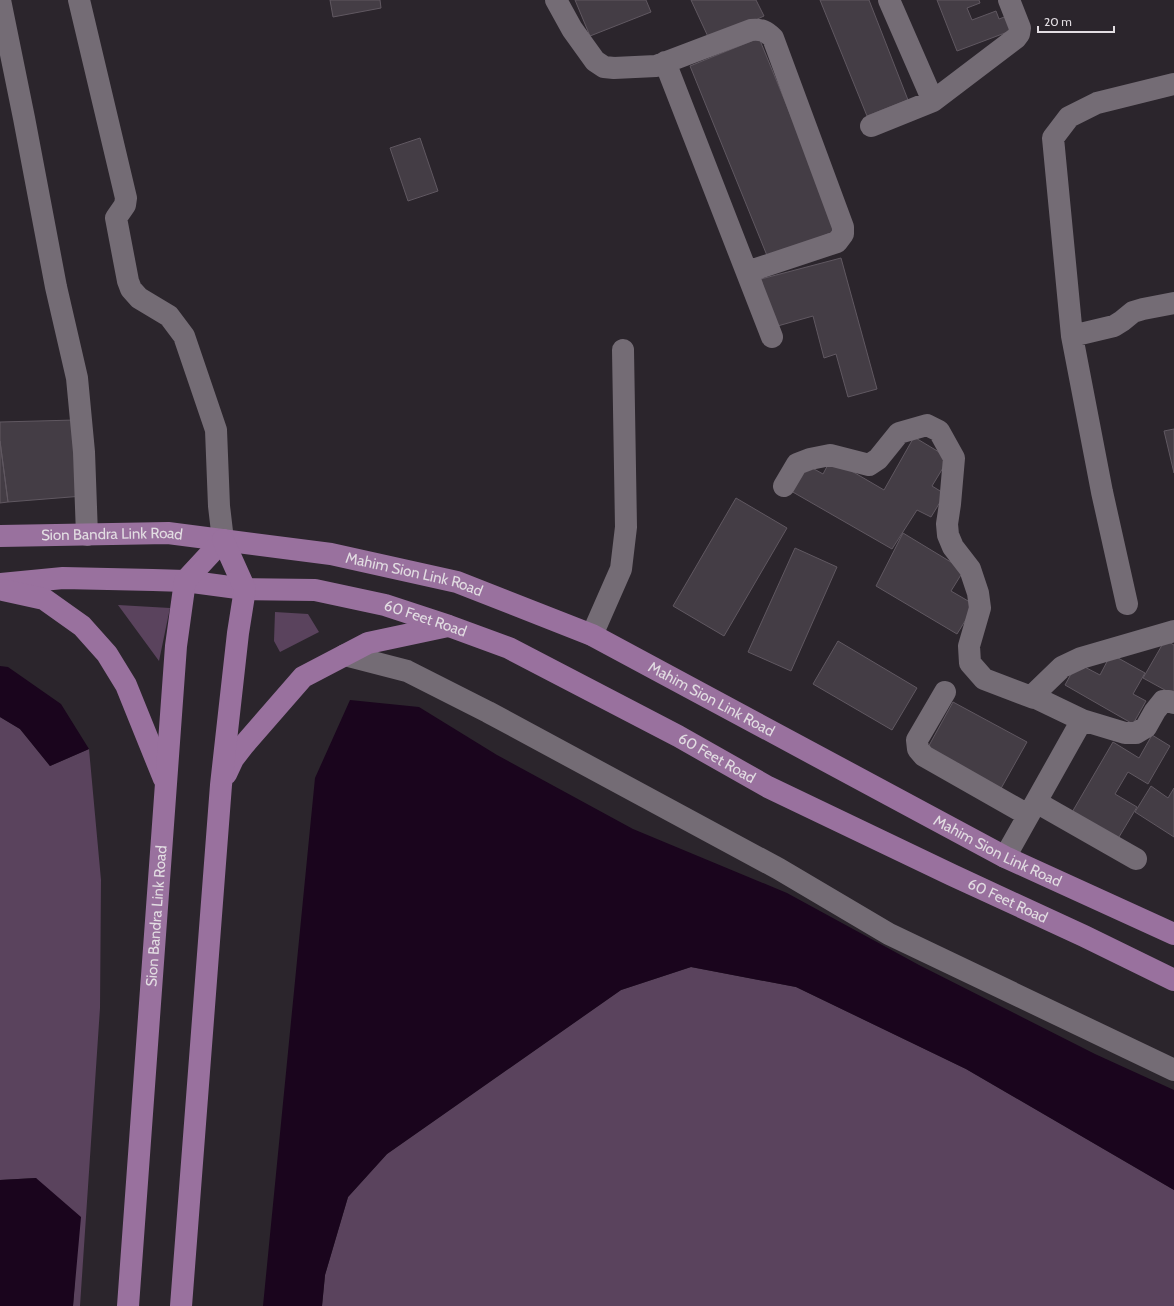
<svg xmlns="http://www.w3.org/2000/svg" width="1174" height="1306" font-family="Cabin,sans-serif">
<rect width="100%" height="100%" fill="#2b252c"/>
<path fill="#5a435d" d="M118,605L170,608L159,661Z
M275,612L308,614L319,632L280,652L274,641Z
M0,717L20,729L50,766L89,749L101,880L100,1008L80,1306H73L75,1279L36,1178L0,1180Z
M691,967L796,987L966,1069L1174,1190V1306H322L325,1275L348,1197L387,1154L621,990Z"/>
<path fill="#1a051d" d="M0,666L8,667L61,704L89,749L50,766L20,729L0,717Z
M350,700L419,707L497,755L633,829L787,893L919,965L1095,1054L1174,1090V1190L966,1069L796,987L691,967L621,990L387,1154L348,1197L325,1275L322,1306H263L315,778Z
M36,1178L81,1217L73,1306H0V1180Z"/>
<path fill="#443d45" stroke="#605861" d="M330,0H380L381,8L333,17Z
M575,0H646L651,12L590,36Z
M691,0H756L764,16L710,41Z
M820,0H869L908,100L867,116Z
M937,0H979L980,3L967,8L972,20L996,11L999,19L1007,16L1013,30L957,51Z
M759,38L838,230L768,258L690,66Z
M420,138L438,191L408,201L390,148Z
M841,258L877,389L848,397L836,354L824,358L813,316L774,327L761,279Z
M75,420L83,496L8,502L0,441V422Z
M1174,429V473L1164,431Z
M914,437L949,458L932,486L945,494L931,517L917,510L892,549L791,491L807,465L823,474L831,459L884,490Z
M0,441L8,502L0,503Z
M736,498L787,528L724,636L673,606Z
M903,533L964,570L951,591L975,605L957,634L876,586Z
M795,548L837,567L791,671L748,652Z
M1165,640L1174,645V695L1143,678Z
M838,641L917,688L892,730L813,684Z
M1111,654L1145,673L1133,694L1146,701L1133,724L1065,685L1077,663L1100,675Z
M953,702L1027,742L999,792L926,751Z
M1152,735L1170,746L1148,784L1128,772L1115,794L1137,807L1116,842L1071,814L1113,742L1139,758Z
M1151,786L1168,798L1174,788V837L1135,812Z"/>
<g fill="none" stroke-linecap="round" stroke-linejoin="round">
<path stroke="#746c75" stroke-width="22" d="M0,0L24,118L56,287L77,378L84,452L87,535
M79,0L126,198L125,205L116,218L128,281L131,289L139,298L169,316L184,336L216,430L219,506L223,540
M556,0L572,29L595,61L604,67L614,68L656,66L751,30C762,29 766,31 773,38L843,227V234L837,242L747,272
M889,0L933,101
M665,62L772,337
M871,126L933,101L1016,38L1019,34L1020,28L1009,0
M1072,336L1114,326L1122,321L1133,312L1143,309L1174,303
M784,486L797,464L810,459L830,455L869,465L878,459L899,433L927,425L939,431L954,458L950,504L947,524L948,535L953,547L970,569L978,593L980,608L969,646L970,663L984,679L1034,698
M1127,604L1102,492L1072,336L1053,138L1069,117L1097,103L1174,84
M1174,631L1081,658L1062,667L1032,696L1082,720L1125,733H1136L1146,727L1155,711L1163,701H1169L1174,703
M592,635L621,569L626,527L623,350
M345,655L407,671L488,712L779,869L889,934L1174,1070
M945,692L917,740L918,749L924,756L1028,815
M1036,802L1136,859
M1005,857L1082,720"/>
<g stroke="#99719e" stroke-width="22">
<path id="s1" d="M0,536L168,533L331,554L457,582L592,635L1005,857L1174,934"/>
<path id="s2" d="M0,584L63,578L153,580L185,581L245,589L315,590L385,605L449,626L509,648L678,736L768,787L952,875L1084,936L1174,980"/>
<path d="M3,590L44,599L82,626L107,654L126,685L164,779"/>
<path d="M226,774L233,759L243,746L303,677L368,643L448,626"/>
<path id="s3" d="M128,1306L176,646L185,581L223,540"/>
<path d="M181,1306L221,785L238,633L245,589L223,540"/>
</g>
</g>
<g text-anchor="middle" stroke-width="4" stroke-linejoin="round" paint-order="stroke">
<g font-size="15" fill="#e2dde2" stroke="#2b252c">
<text dy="5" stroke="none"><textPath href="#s1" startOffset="112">Sion Bandra Link Road</textPath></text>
<text dy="5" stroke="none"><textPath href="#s1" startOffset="418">Mahim Sion Link Road</textPath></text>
<text dy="5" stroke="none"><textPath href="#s2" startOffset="430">60 Feet Road</textPath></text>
<text dy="5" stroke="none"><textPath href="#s1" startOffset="742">Mahim Sion Link Road</textPath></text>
<text dy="5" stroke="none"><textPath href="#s2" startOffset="754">60 Feet Road</textPath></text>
<text dy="5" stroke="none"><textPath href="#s1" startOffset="1066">Mahim Sion Link Road</textPath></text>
<text dy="5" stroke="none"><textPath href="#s2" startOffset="1078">60 Feet Road</textPath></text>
<text dy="5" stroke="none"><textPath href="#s3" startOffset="391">Sion Bandra Link Road</textPath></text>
</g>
</g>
<path d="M1038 26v6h76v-6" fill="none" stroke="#e2dde2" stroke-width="2"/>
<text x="1044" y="26" font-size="12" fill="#e2dde2" stroke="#2b252c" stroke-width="3" paint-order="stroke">20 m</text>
</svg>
